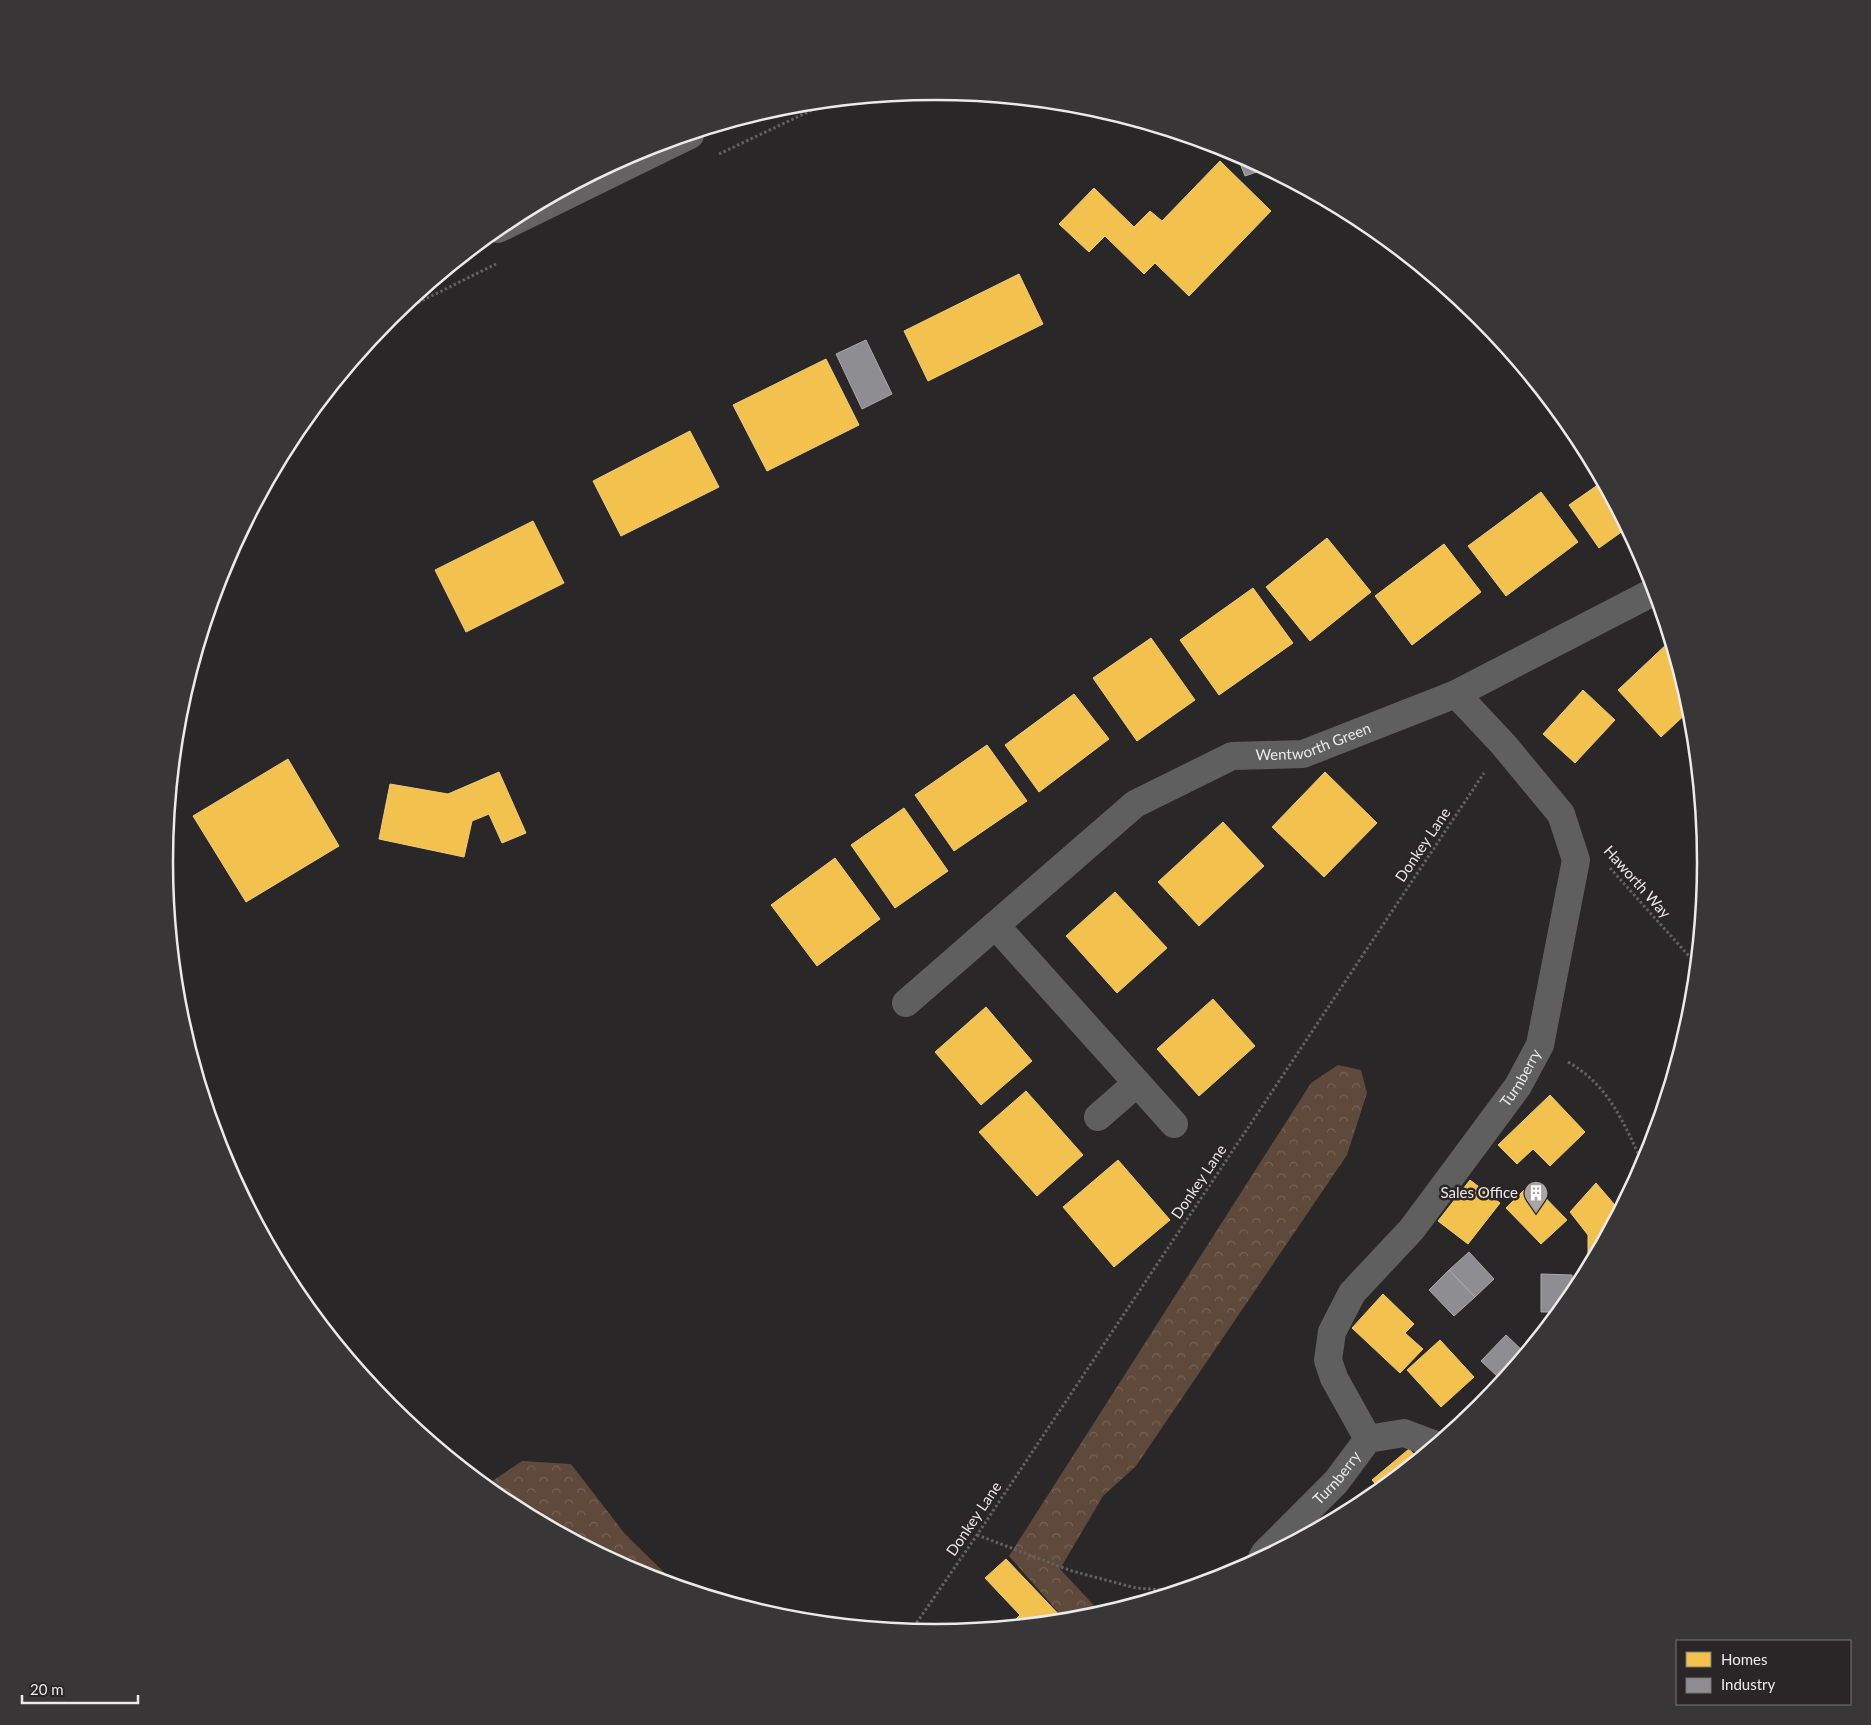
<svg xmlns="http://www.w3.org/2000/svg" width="1871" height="1725" font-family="Lato,sans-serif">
<defs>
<pattern id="forest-crowns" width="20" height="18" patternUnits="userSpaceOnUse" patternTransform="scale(1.25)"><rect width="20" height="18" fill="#5f493a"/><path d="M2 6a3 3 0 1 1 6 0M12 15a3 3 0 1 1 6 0" fill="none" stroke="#766356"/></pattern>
</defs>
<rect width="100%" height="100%" fill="#292728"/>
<path fill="url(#forest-crowns)" d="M1338,1065L1361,1070L1367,1093L1347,1155L1136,1466L1103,1496L1060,1569L1102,1614L1086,1619L1066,1621L1009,1556L1311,1083Z
M522,1461L571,1464L625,1534L678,1586L640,1575L507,1504L485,1486Z"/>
<path fill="#f2c14e" stroke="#f0cd7c" d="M1220,161L1271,211L1189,296L1155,263L1144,274L1105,236L1089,252L1059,224L1094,188L1134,227L1150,211L1162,221Z
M1019,274L1043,324L928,381L904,331Z
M826,359L859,425L767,471L733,405Z
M690,431L719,487L621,536L593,481Z
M1602,482L1627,528L1599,548L1569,505Z
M1541,492L1578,542L1506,596L1468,546Z
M533,521L564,583L466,632L435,570Z
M1327,538L1371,592L1310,641L1266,587Z
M1444,544L1481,592L1412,645L1375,596Z
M1253,588L1293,643L1219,695L1180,640Z
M1151,638L1195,700L1137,741L1093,678Z
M1670,641L1691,709L1661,737L1618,690Z
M1583,690L1615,720L1575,763L1543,734Z
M1074,694L1109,739L1039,792L1005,745Z
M987,745L1027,801L954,851L915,795Z
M288,759L339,846L246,902L193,816Z
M499,772L526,833L502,843L489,814L472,821L464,857L379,839L390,784L448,794Z
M1325,772L1377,823L1324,877L1272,827Z
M904,808L948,871L895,908L851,845Z
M1223,822L1264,866L1199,926L1158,882Z
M835,858L880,919L817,966L771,905Z
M1115,892L1167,948L1117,993L1066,936Z
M1213,999L1255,1046L1199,1096L1157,1049Z
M986,1007L1032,1061L981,1105L935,1052Z
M1026,1091L1083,1155L1037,1196L979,1132Z
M1550,1095L1585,1132L1550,1166L1533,1149L1517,1164L1498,1145Z
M1118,1160L1170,1220L1114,1267L1063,1207Z
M1470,1180L1500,1203L1468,1244L1438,1221Z
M1531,1183L1567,1220L1541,1244L1506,1208Z
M1596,1183L1620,1211L1588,1270V1235L1570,1212Z
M1383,1294L1414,1324L1405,1333L1423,1349L1400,1373L1352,1328Z
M1440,1340L1474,1377L1441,1407L1407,1370Z
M1409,1449L1418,1459L1381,1490L1372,1480Z
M1006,1559L1065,1621L1008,1627L1020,1615L985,1578Z"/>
<path fill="#8d8d92" stroke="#a9a9ac" d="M1236,153L1265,169L1245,176Z
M866,340L892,394L862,409L836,354Z
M1469,1252L1494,1279L1475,1297L1449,1270Z
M1449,1270L1475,1297L1454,1316L1429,1290Z
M1541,1274L1572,1275V1297L1560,1312H1541Z
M1506,1335L1525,1353L1481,1408L1464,1422L1460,1418L1498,1377L1481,1361Z"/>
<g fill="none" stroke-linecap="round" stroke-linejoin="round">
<path stroke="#636263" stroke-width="3" stroke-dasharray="2.5 2.5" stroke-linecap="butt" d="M719,154L829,102
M391,316L496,264
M1610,868L1697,965
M1568,1062C1610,1086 1624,1124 1644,1166
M977,1535L1072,1571L1136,1588L1178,1591
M911,1631L977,1535L1484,773"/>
<g stroke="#5f5f5f" stroke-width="28">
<path d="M996,926L1174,1124"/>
<path id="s1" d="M906,1003L1135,804L1232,756L1303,754L1456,694L1655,591"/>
<path d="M1098,1117L1137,1083"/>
<path id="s2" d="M1368,1439L1334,1378L1328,1360L1332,1332L1352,1293L1412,1229L1518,1086L1540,1045L1576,860L1561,814L1503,744L1456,694"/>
<path id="s3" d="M1262,1558L1265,1553L1336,1482L1368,1439L1404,1433L1436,1445"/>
</g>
<path stroke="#646263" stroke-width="28" d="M498,229L690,135"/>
</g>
<defs>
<symbol id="building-pin" viewBox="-11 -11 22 30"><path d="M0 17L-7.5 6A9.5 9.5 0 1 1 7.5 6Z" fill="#a7a5a5" stroke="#2a2627"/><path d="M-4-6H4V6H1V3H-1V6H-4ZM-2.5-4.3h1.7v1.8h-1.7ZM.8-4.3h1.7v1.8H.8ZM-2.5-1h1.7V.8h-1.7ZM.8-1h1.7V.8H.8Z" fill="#fff"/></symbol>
</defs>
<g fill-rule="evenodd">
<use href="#building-pin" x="1522" y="1179" width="28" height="38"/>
</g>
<g text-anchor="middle" stroke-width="5" stroke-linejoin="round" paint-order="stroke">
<g font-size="15" fill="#ebe9e9" stroke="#2a2627">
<text dy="5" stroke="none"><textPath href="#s1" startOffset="495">Wentworth Green</textPath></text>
<text transform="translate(1423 845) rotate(-56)" y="5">Donkey Lane</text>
<text transform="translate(1637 882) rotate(48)" y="5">Haworth Way</text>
<text dy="5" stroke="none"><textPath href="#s2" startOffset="435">Turnberry</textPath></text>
<text transform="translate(1199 1182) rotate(-56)" y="5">Donkey Lane</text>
<text dy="5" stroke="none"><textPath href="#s3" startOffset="110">Turnberry</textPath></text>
<text transform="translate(974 1519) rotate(-56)" y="5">Donkey Lane</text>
</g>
<g font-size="15" fill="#ebe9e9" stroke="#2a2627" text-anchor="end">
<text x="1518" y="1198">Sales Office</text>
</g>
</g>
<path d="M0 0H1871V1725H0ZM173 862a762 762 0 1 1 1524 0a762 762 0 1 1-1524 0Z" fill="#393637" fill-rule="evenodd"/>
<path fill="none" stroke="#ebe9e9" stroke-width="2.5" d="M173 862a762 762 0 1 1 1524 0a762 762 0 1 1-1524 0Z"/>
<rect x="1676" y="1640" width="175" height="65" fill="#2a2627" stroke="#777475"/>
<rect x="1686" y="1652" width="25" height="15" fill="#f2c14e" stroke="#777475"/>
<text x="1721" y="1665" font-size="15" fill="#ebe9e9">Homes</text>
<rect x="1686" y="1678" width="25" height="15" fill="#8d8d92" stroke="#777475"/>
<text x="1721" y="1690" font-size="15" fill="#ebe9e9">Industry</text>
<path d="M22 1695v8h116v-8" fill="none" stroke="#ebe9e9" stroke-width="2.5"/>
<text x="30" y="1695" font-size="15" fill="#ebe9e9" stroke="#2a2627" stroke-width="4" paint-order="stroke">20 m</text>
</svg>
